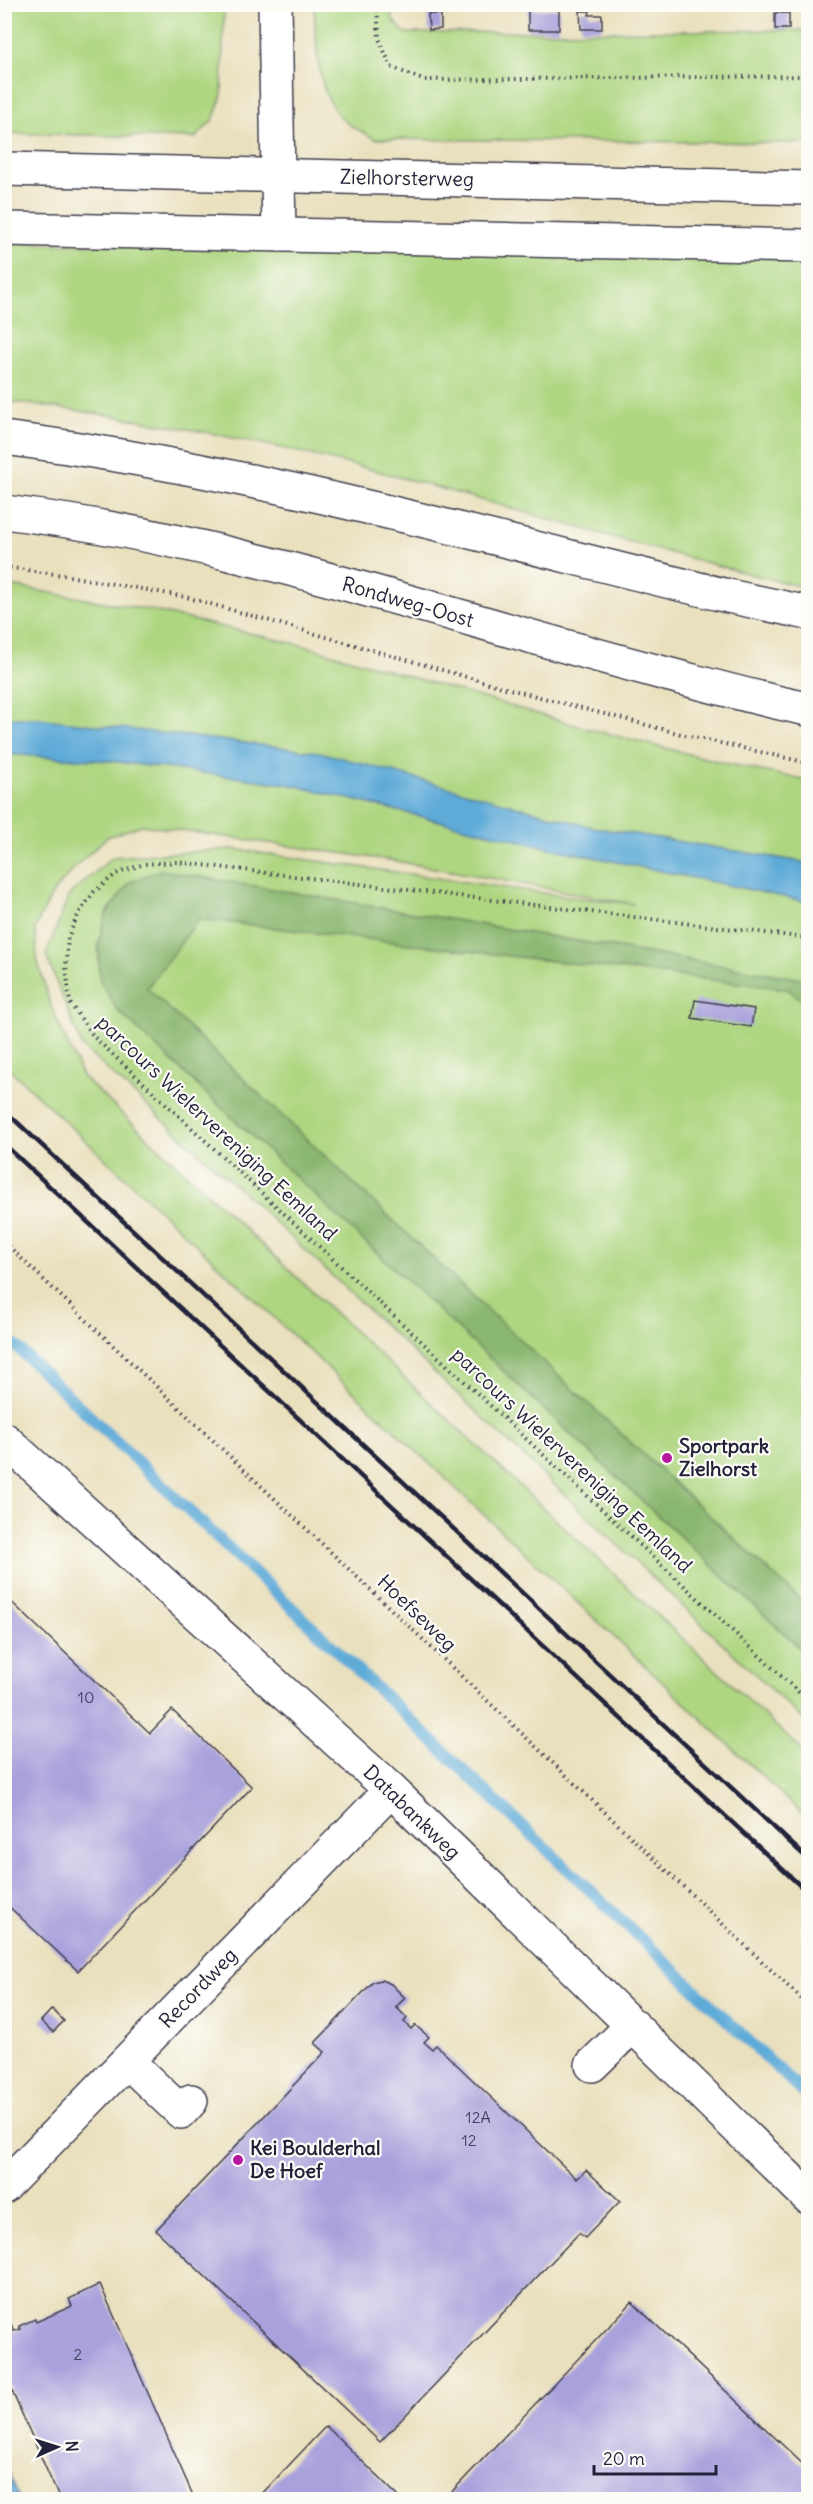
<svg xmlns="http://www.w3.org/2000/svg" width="813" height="2504" font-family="Delius,sans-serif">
<rect width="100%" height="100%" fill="#fdfcf7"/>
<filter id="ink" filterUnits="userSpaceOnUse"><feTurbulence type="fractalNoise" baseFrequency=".0167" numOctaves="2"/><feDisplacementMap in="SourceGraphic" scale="12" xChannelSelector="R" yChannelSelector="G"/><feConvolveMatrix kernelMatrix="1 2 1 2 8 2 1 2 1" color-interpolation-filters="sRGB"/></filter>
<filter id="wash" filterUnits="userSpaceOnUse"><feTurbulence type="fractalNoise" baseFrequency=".008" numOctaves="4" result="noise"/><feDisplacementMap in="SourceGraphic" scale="24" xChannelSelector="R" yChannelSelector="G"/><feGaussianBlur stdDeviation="1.35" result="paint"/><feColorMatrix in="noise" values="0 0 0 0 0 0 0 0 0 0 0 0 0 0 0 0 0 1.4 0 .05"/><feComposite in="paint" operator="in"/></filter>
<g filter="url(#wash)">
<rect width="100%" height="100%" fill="#e9e0bd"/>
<path fill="#aed681" stroke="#687c5e" stroke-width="1.5" d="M5,4L224,5L222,95L213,120L195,138L5,133Z
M314,5H390L393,20L405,33L808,30V143L375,139C366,133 355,129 347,123C315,99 316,40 314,5Z
M5,243L808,257V588C667,555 528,512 388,474C263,441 133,416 5,401Z
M5,585L150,610L309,647L589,729L725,763L808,781V863L592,827L36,718H5Z
M4,754L111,761L288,784L555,849L808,902V1724L243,1192L82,1047L46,955L69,895L113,857L232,849L572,897L634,904L396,861L142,825L107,837L78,864L54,891L35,928L37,959L50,1004L82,1076L808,1756V1819L5,1065Z"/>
<path fill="#8ab76f" stroke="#566c55" stroke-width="1.5" d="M160,870L808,980V1004L787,989L199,919L147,988L490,1312L808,1607V1656L117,1010L100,981L98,945L106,914L130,882Z"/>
<path fill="#5fabd8" stroke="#40668a" stroke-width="1.5" d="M4,718H36L320,752L592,827L808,863V902L555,849L288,784L111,761L5,754Z
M5,2466L20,2499H5Z"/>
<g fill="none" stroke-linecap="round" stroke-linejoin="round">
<path stroke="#5fabd8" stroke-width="12" d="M4,1335L808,2097"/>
</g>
<g id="blocks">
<path fill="#a9a1dc" d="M528,9H559V30H528Z
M580,11H590L589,15H602V29H581Z
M775,13H789V29H775Z
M428,14H441V29L429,30Z
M695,1000L754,1009L751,1027L692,1018Z
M4,1595L150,1733L172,1710L252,1787L78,1971L4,1902Z
M381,1980L391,1984L405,1998L396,2007L407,2018L404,2022L411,2029L415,2025L429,2037L424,2042L432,2049L436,2045L577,2179L586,2170L620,2201L585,2238L579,2233L380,2442L156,2230L325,2052L315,2043L373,1982Z
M52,2009L64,2021L53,2032L41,2021Z
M100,2284L195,2500H60L4,2373V2327L11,2324L14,2331L21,2329L19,2326L35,2319L36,2322L72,2306L69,2299Z
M632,2302L808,2469V2500H444Z
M326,2426L398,2496L394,2500H256Z"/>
</g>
</g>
<g filter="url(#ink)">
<use href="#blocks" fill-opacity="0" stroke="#403e4e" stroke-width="1.5"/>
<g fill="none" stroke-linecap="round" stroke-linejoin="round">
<defs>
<path id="minor" d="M275,4L279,235
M4,1439L391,1790L808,2197
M127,2061L181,2112L191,2101
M592,2065L633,2025
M4,2187L391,1790"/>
<path id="major" d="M4,169L808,188
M4,229L808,246
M4,438C250,470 488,538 728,596L808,613
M4,512C228,539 443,615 659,672C709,685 758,699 808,709"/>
</defs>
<use href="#minor" stroke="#403e4e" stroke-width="36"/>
<use href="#major" stroke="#403e4e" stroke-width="36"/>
<path stroke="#403e4e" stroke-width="4" stroke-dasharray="1.5 4.5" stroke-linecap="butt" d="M377,4L379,39L391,67L423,80L808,76
M4,567L63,575L186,597L509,689L681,734L808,763
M808,938L177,862L144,864L116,874L94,892L79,913L68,937L66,966L70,1003L94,1037L808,1701
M4,1242L808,2005"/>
<use href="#minor" stroke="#fff" stroke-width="33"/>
<use href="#major" stroke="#fff" stroke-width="33"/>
<path stroke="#22223b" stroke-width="4.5" d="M4,1110L808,1859
M4,1144L808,1893"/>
</g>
</g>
<g fill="#b5179e" stroke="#fdfcf7" stroke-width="2">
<circle cx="667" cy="1458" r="6"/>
<circle cx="238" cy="2160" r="6"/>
</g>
<g text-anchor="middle" stroke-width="4.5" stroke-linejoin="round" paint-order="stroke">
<g font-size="16" fill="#444263">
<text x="86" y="1703">10</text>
<text x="478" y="2123">12A</text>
<text x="469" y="2146">12</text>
<text x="78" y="2360">2</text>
</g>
<g font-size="20" fill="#22223b" stroke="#fdfcf7">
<text transform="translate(407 178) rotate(1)" y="7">Zielhorsterweg</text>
<text transform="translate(408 602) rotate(16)" y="7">Rondweg-Oost</text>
<text transform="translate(217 1128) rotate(43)" y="7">parcours Wielervereniging Eemland</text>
<text transform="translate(572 1460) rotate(43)" y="7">parcours Wielervereniging Eemland</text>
<text transform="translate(417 1613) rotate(44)" y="7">Hoefseweg</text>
<text transform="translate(412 1812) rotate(44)" y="7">Databankweg</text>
<text transform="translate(198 1988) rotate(-46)" y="7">Recordweg</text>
</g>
<g font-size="20" font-weight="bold" fill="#22223b" stroke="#fdfcf7" text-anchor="start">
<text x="679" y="1453">Sportpark<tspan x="679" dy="23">Zielhorst</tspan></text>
<text x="250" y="2155">Kei Boulderhal<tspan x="250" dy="23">De Hoef</tspan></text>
</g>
</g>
<rect width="813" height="2504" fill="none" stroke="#fdfcf7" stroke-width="24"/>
<g transform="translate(57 2447) rotate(87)" stroke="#fdfcf7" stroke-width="4.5" paint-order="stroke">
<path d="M0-4.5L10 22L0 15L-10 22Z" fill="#22223b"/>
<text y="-9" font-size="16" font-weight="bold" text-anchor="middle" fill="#22223b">N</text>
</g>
<path d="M594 2465v9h122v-9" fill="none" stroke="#22223b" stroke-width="3"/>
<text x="603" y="2465" font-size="18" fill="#22223b" stroke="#fdfcf7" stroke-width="4.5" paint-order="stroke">20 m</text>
</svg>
